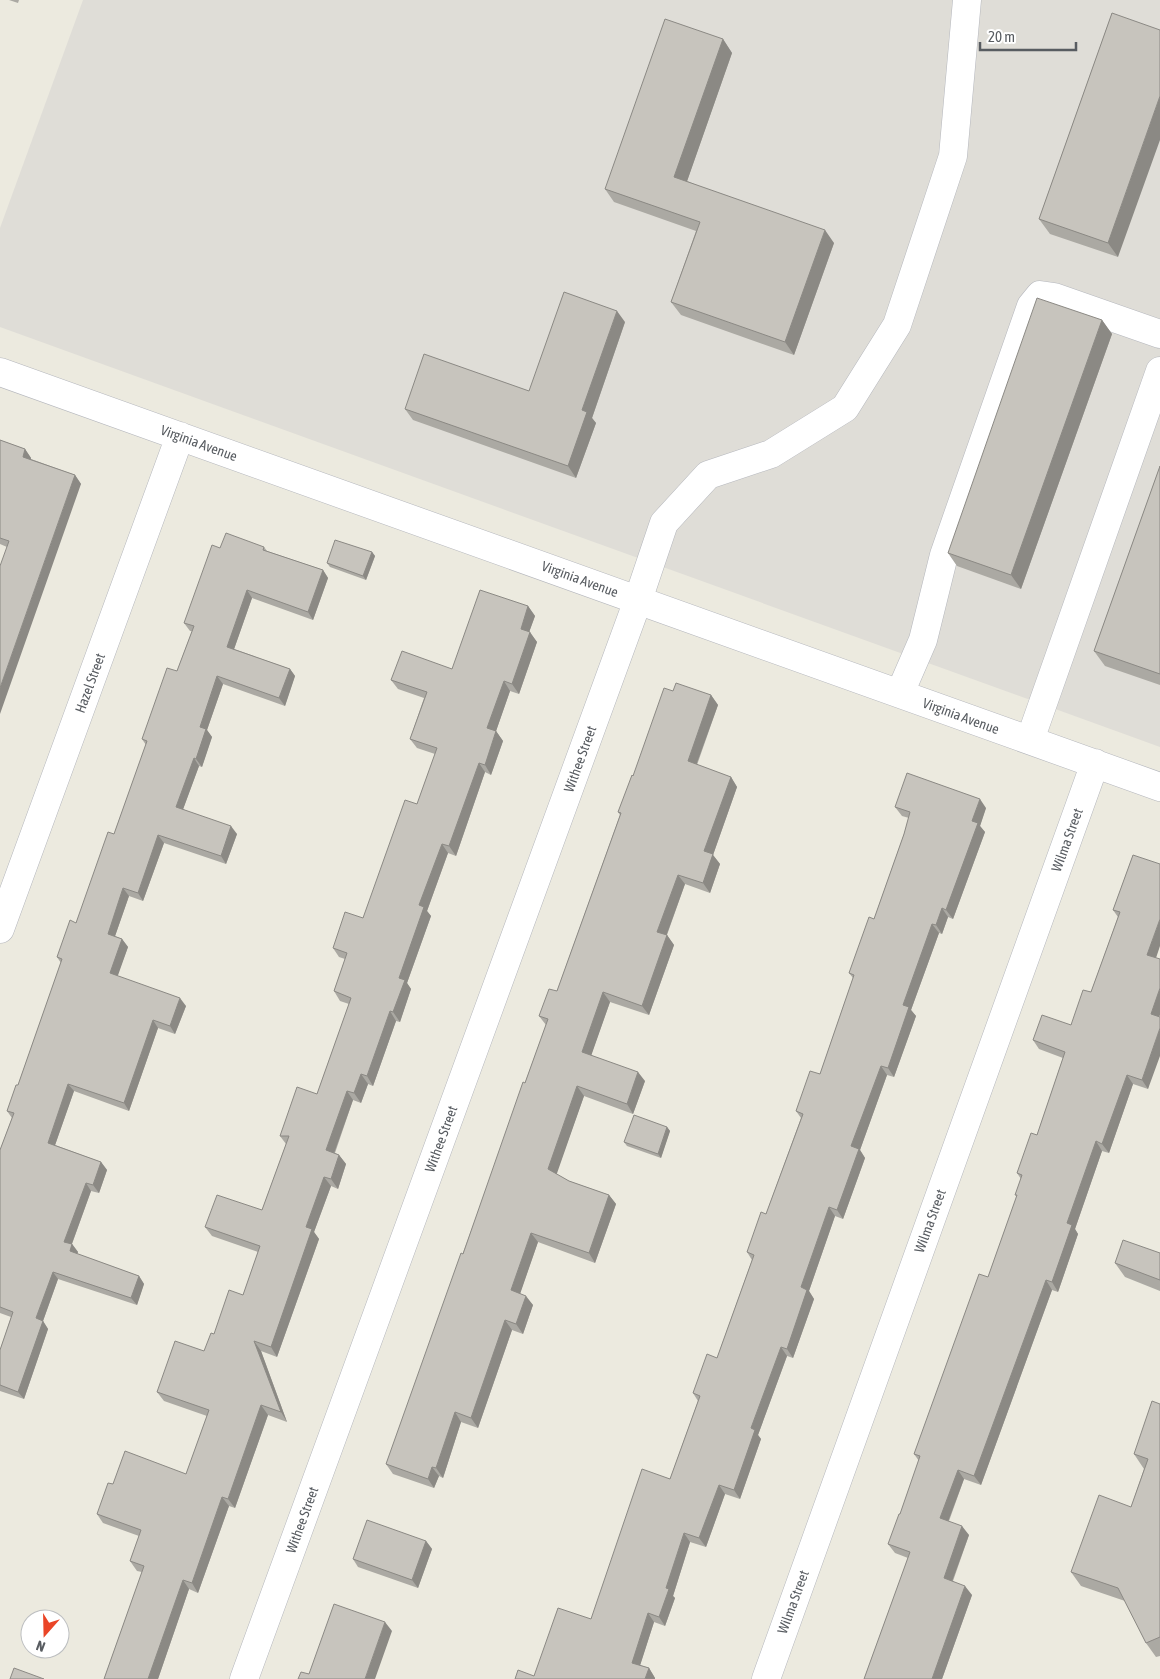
<svg xmlns="http://www.w3.org/2000/svg" width="1160" height="1679" font-family="'Asap Condensed',sans-serif">
<rect width="100%" height="100%" fill="#eceadf"/>
<path fill="#dfddd7" d="M83,0H1160V747L0,327V228Z"/>
<g fill="none" stroke-linecap="round" stroke-linejoin="round">
<defs>
<path id="minor" d="M0,372L1160,787
M900,693L923,640L944,555L1031,306L1040,295L1054,297L1160,334
M1030,740L1160,371
M0,929L180,436
M244,1679L638,600L664,523L708,475L771,454L845,408L897,325L953,156L967,0
M766,1679L1095,763"/>
</defs>
<use href="#minor" stroke="#b5b7bd" stroke-width="29"/>
<use href="#minor" stroke="#fff" stroke-width="28"/>
</g>
<path fill="#aba9a3" d="M9,0H19L18,3Z
M1112,13L1118,257L1050,234L1039,219Z
M723,39L732,53L687,181L834,243L794,355L681,315L671,302L696,231L614,202L605,189Z
M1102,320L1112,334L1021,589L957,566L948,553Z
M625,322L592,418L596,423L576,478L413,420L405,409L529,391Z
M0,440L25,449L31,458V459L75,475L81,484L7,547L0,544Z
M1160,466V685L1105,666L1094,651Z
M264,547L267,551L323,570L328,578L313,620L252,598L234,649L290,669L295,676L285,706L223,684L207,730L212,737L202,767L199,766L183,809L237,834L226,864L164,843L143,901L129,896L115,936L122,939L128,947L117,976L186,1006L175,1034L158,1028L129,1111L74,1091L55,1145L101,1162L107,1170L99,1193L91,1191L72,1244L78,1252L77,1254L139,1276L144,1284L137,1305L58,1279L43,1321L48,1329L24,1399L0,1391V1350L11,1317L0,1313V1150L12,1118L7,1111L18,1085L61,963L57,957L76,923L114,834L146,745L142,739L177,671L192,631H190L184,623L220,548Z
M372,552L375,556L366,580L330,567L327,563Z
M528,606L535,616L529,632L537,642L519,694L510,691L496,731L503,741L491,775L485,772L456,856L448,853L427,911L431,916L407,983L411,989L400,1022L396,1021L373,1086L368,1084L361,1103L353,1100L335,1153L339,1155L346,1164L338,1189L331,1186L314,1232L319,1239L277,1357L261,1351L287,1422L268,1415L235,1508L229,1506L198,1593L189,1589L158,1679H104L142,1572L137,1571L130,1561L139,1536L103,1523L97,1514L113,1484L186,1474L207,1416L164,1401L157,1392L204,1351L214,1334L243,1295L258,1252L212,1236L205,1227L262,1210L286,1144L280,1136L317,1094L349,1004L340,1001L334,991L345,959L339,957L333,948L363,918L417,804L435,754L417,748L410,739L424,698L398,689L391,680L452,669Z
M673,691L711,695L718,705L697,765L731,777L737,787L713,855L720,864L710,893L685,884L667,935L674,945L649,1015L610,1002L591,1055L645,1081L633,1114L584,1096L556,1174L569,1181L609,1195L616,1204L595,1263L538,1242L520,1293L533,1305L523,1334L512,1330L478,1428L461,1422L443,1478L439,1476L434,1488L393,1474L386,1464L546,1025L539,1016L557,991L620,815L618,812L633,776Z
M895,807L986,808L980,826L985,832L953,919L948,917L942,934L939,933L911,1010L916,1016L894,1077L887,1075L860,1150L865,1158L843,1219L835,1216L809,1291L814,1299L793,1358L787,1356L758,1435L761,1439L740,1499L725,1494L706,1547L690,1542L673,1596L675,1598L665,1626L654,1622L640,1665L649,1668L655,1678L534,1676L591,1619L670,1479L698,1401L693,1393L717,1358L752,1260L747,1252L766,1214L801,1118L796,1111L820,1074L853,978L849,973L874,919L904,834L909,818L902,816Z
M1133,855L1156,958L1159,1017L1148,1089L1133,1084L1109,1153L1102,1151L1075,1229L1078,1234L1058,1292L1052,1290L981,1485L964,1479L949,1521L969,1535L953,1581L972,1595L942,1679H864L908,1558L895,1553L888,1544L900,1514L919,1461L914,1454L988,1277L1017,1196L1015,1195L1021,1179L1017,1173L1037,1135L1063,1058L1039,1049L1033,1040L1071,1025L1091,992L1118,917L1113,910Z
M667,1127L670,1131L661,1158L627,1146L624,1142Z
M1160,1253V1291L1125,1277L1115,1263Z
M1160,1404V1656L1156,1657L1146,1643L1125,1601L1081,1586L1071,1572L1131,1507L1144,1469L1134,1454Z
M426,1541L432,1549L418,1588L358,1567L353,1559Z"/>
<path fill="#8b8984" d="M723,39L732,53L684,190L674,177Z
M1160,96V140L1118,257L1108,243Z
M825,230L834,243L794,355L785,342Z
M617,311L625,322L592,418L596,423L576,478L568,466L582,410Z
M1102,320L1112,334L1021,589L1011,575Z
M25,449L31,458L29,465L23,457Z
M75,475L81,484L0,714V688Z
M372,552L375,556L366,580L363,576Z
M323,570L328,578L313,620L308,612Z
M247,590L252,598L232,655L227,647Z
M528,606L535,616L527,638L521,629Z
M530,632L537,642L519,694L512,684Z
M290,669L295,676L285,706L279,698Z
M217,676L223,684L207,730L212,737L202,767L196,759L200,727Z
M504,681L510,691L494,737L487,728Z
M711,695L718,705L694,771L688,761Z
M496,731L503,741L491,775L485,765Z
M194,758L199,766L181,815L176,807Z
M479,763L485,772L456,856L449,846Z
M731,777L737,787L713,855L720,864L710,893L703,883L704,851Z
M980,799L986,808L980,826L985,832L953,919L946,910L972,821Z
M231,826L237,834L226,864L221,856Z
M158,835L164,843L143,901L138,893Z
M442,844L448,853L427,911L431,916L407,983L411,989L400,1022L393,1012L399,978L419,905Z
M678,875L685,884L664,942L657,932Z
M123,888L129,896L113,942L108,934Z
M942,908L948,917L942,934L936,925Z
M1160,919V946L1154,964L1147,955Z
M932,924L939,933L911,1010L916,1016L894,1077L888,1068L903,1005Z
M667,935L674,945L649,1015L642,1006Z
M122,939L128,947L116,981L110,973Z
M1160,988V1015L1157,1023L1151,1014Z
M603,992L610,1002L589,1062L582,1052Z
M180,998L186,1006L175,1034L170,1026Z
M390,1011L396,1021L373,1086L367,1076Z
M153,1020L158,1028L129,1111L124,1103Z
M1160,1028V1056L1148,1089L1142,1080Z
M881,1066L887,1075L860,1150L865,1158L843,1219L837,1210L851,1146Z
M638,1072L645,1081L633,1114L627,1104Z
M361,1074L368,1084L361,1103L354,1093Z
M1127,1075L1133,1084L1109,1153L1102,1144Z
M68,1084L74,1091L53,1151L48,1143Z
M577,1086L584,1096L555,1179L548,1169Z
M347,1091L353,1100L332,1159L326,1150Z
M667,1127L670,1131L661,1158L658,1154Z
M1096,1141L1102,1151L1075,1229L1078,1234L1058,1292L1052,1282L1067,1223Z
M339,1155L346,1164L338,1189L331,1179Z
M101,1162L107,1170L99,1193L93,1185Z
M324,1177L331,1186L314,1232L319,1239L277,1357L271,1347L306,1227Z
M86,1183L91,1191L70,1249L64,1242Z
M609,1195L616,1204L595,1263L589,1253Z
M829,1207L835,1216L809,1291L814,1299L793,1358L787,1349L801,1287Z
M531,1233L538,1242L518,1300L511,1290Z
M72,1244L78,1252L75,1259L70,1251Z
M53,1272L58,1279L43,1321L48,1329L24,1399L18,1392L36,1318Z
M139,1276L144,1284L137,1305L131,1298Z
M1046,1280L1052,1290L981,1485L974,1476Z
M526,1296L533,1305L523,1334L516,1324Z
M505,1320L512,1330L478,1428L471,1418Z
M254,1341L261,1351L287,1422L281,1412Z
M781,1347L787,1356L758,1435L761,1439L740,1499L734,1490L751,1428Z
M261,1405L268,1415L235,1508L228,1499Z
M455,1412L461,1422L443,1478L436,1468Z
M432,1467L439,1476L434,1488L428,1479Z
M958,1470L964,1479L946,1527L940,1518Z
M719,1485L725,1494L706,1547L699,1538Z
M222,1497L229,1506L198,1593L192,1583Z
M962,1526L969,1535L950,1587L944,1578Z
M684,1533L690,1542L673,1596L675,1598L665,1626L659,1617L666,1588Z
M426,1541L432,1549L418,1588L412,1580Z
M183,1580L189,1589L158,1679H148Z
M965,1586L972,1595L942,1679H932Z
M648,1613L654,1622L638,1672L632,1663Z
M385,1622L392,1631L375,1679H365Z
M649,1668L655,1678V1679H645Z"/>
<path fill="#c7c4bd" stroke="#8b8984" d="M1112,13L1160,30V96L1108,243L1039,219Z
M665,19L723,39L674,177L825,230L785,342L671,302L700,222L605,189Z
M564,292L617,311L582,410L587,412L568,466L405,409L424,354L529,391Z
M1037,298L1102,320L1011,575L948,553Z
M0,440L25,449L23,457L75,475L0,688V566L9,541L0,538Z
M1160,466V674L1094,651Z
M226,533L264,547L263,550L323,570L308,612L247,590L227,647L290,669L279,698L217,676L200,727L206,729L196,759L194,758L176,807L231,826L221,856L158,835L138,893L123,888L108,934L122,939L110,973L180,998L170,1026L153,1020L124,1103L68,1084L48,1143L101,1162L93,1185L86,1183L64,1242L72,1244L70,1251L139,1276L131,1298L53,1272L36,1318L43,1321L18,1392L0,1385V1350L13,1312L0,1307V1150L14,1113L7,1111L16,1085H18L62,959L57,957L70,920L76,923L108,832L114,834L147,741L142,739L167,668L177,671L194,626L184,623L212,545L220,548Z
M335,540L372,552L363,576L327,563Z
M480,590L528,606L521,629L530,632L512,684L504,681L487,728L496,731L485,765L479,763L449,846L442,844L419,905L424,907L399,978L405,980L393,1012L390,1011L367,1076L361,1074L354,1093L347,1091L326,1150L339,1155L331,1179L324,1177L306,1227L312,1229L271,1347L254,1341L281,1412L261,1405L228,1499L222,1497L192,1583L183,1580L148,1679H104L144,1566L130,1561L141,1530L97,1514L108,1483L113,1484L125,1451L186,1474L209,1410L157,1392L175,1341L204,1351L211,1333L214,1334L229,1290L243,1295L260,1246L205,1227L217,1195L262,1210L289,1136H280L297,1087L317,1094L351,998L334,991L347,953L333,948L345,912L363,918L405,800L417,804L437,748L410,739L427,692L391,680L402,651L452,669Z
M676,683L711,695L688,761L731,777L704,851L713,854L703,883L678,875L657,932L667,935L642,1006L603,992L582,1052L638,1072L627,1104L577,1086L548,1169L569,1181L609,1195L589,1253L531,1233L511,1290L526,1296L516,1324L505,1320L471,1418L455,1412L436,1468L432,1467L428,1479L386,1464L461,1253L463,1254L523,1082L525,1083L548,1019L539,1016L549,989L557,991L621,813L618,812L632,775L633,776L664,688L673,691Z
M907,773L980,799L972,821L978,823L946,910L942,908L936,925L932,924L903,1005L909,1007L888,1068L881,1066L851,1146L859,1149L837,1210L829,1207L801,1287L807,1290L787,1349L781,1347L751,1428L755,1430L734,1490L719,1485L699,1538L684,1533L666,1588L669,1589L659,1617L648,1613L632,1663L649,1668L645,1679H515L518,1670L534,1676L558,1608L591,1619L642,1469L670,1479L700,1396L693,1393L707,1354L717,1358L754,1255L747,1252L761,1212L766,1214L803,1114L796,1111L810,1071L820,1074L854,975L849,973L869,917L874,919L904,834L910,812L895,807Z
M1133,855L1160,864V919L1147,955L1160,959V988L1151,1014L1160,1017V1028L1142,1080L1127,1075L1102,1144L1096,1141L1067,1223L1072,1225L1052,1282L1046,1280L974,1476L958,1470L940,1518L962,1526L944,1578L965,1586L932,1679H864L910,1552L888,1544L899,1514H900L920,1456L914,1454L979,1274L988,1277L1017,1195H1015L1022,1175L1017,1173L1031,1133L1037,1135L1065,1052L1033,1040L1042,1015L1071,1025L1083,990L1091,992L1120,912L1113,910Z
M634,1115L667,1127L658,1154L624,1142Z
M1123,1240L1160,1253V1280L1115,1263Z
M1152,1401L1160,1404V1637L1146,1643L1118,1588L1071,1572L1099,1495L1131,1507L1148,1459L1134,1454Z
M367,1520L426,1541L412,1580L353,1559Z
M334,1604L385,1622L365,1679H298L301,1672L309,1674Z
M14,1668L44,1679H10Z"/>
<g text-anchor="middle" stroke-width="4" stroke-linejoin="round" paint-order="stroke">
<g font-size="14" fill="#585c61" stroke="#fff">
<text transform="translate(199 443) rotate(20)" y="5">Virginia Avenue</text>
<text transform="translate(580 579) rotate(20)" y="5">Virginia Avenue</text>
<text transform="translate(90 683) rotate(-70)" y="5">Hazel Street</text>
<text transform="translate(961 716) rotate(20)" y="5">Virginia Avenue</text>
<text transform="translate(580 759) rotate(-70)" y="5">Withee Street</text>
<text transform="translate(1067 840) rotate(-70)" y="5">Wilma Street</text>
<text transform="translate(441 1139) rotate(-70)" y="5">Withee Street</text>
<text transform="translate(930 1221) rotate(-70)" y="5">Wilma Street</text>
<text transform="translate(302 1520) rotate(-70)" y="5">Withee Street</text>
<text transform="translate(793 1602) rotate(-70)" y="5">Wilma Street</text>
</g>
</g>
<g transform="translate(45 1634) rotate(200)"><circle r="24" fill="#ffffff" stroke="#bcbec0"/>
<path d="M0-4L9 19L0 12L-9 19Z" fill="#ea4527"/>
<text y="-8" font-size="14" font-weight="bold" text-anchor="middle" fill="#585c61">N</text>
</g>
<path d="M980 42v8h96v-8" fill="none" stroke="#585c61" stroke-width="2.5"/>
<text x="988" y="42" font-size="15" fill="#585c61" stroke="#ffffff" stroke-width="4" paint-order="stroke">20 m</text>
</svg>
